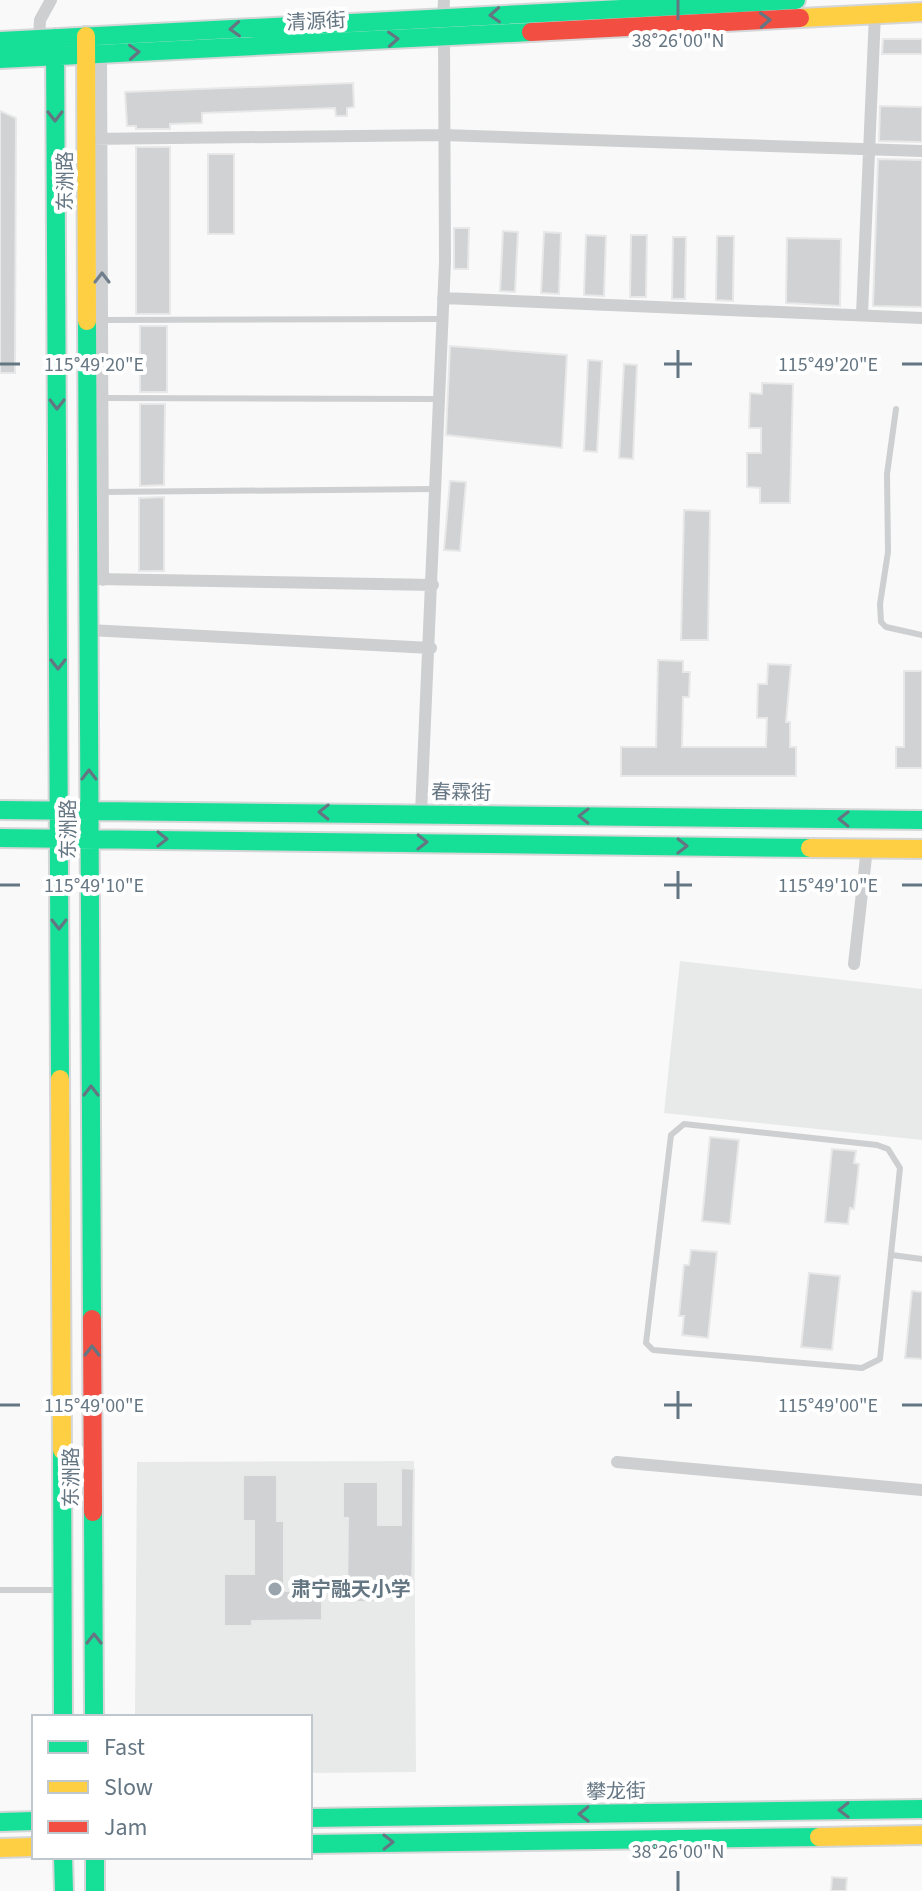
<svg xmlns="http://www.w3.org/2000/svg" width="922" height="1891" font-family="'Source Sans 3','Noto Sans SC',sans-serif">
<rect width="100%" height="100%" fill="#f9f9f9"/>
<path fill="#e8e9e9" d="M680,961L922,989V1140L664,1113Z
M414,1461L416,1772L310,1773V1717H135L137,1462Z"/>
<path fill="#d0d2d3" stroke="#e8e8e8" stroke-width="2" d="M883,39H922V54H882Z
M353,83L354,107L347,108V116H336L335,108L202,113V123L170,124V129H136V126H127L125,92Z
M880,106L922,107V142L879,141Z
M0,111L16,118L15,373H0Z
M136,147H170V314H136Z
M208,154H234V234H208Z
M878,159L922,160V307L873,306Z
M454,228H469L468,269H454Z
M503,231L518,232L515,292L500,291Z
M544,232L561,233L559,294L541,293Z
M586,235L606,236L604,296L584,295Z
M631,235H647L646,297H630Z
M717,236H734L733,301L716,300Z
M673,237H686L685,299H672Z
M787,238L841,239L840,306L786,303Z
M140,326H167V392H140Z
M450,346L567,355L562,448L446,435Z
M588,360L602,361L597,452L584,451Z
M624,364L637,365L633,459L619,458Z
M762,383L793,384L790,503H760V488L747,487V453H761V428H749L750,393L762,394Z
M140,404H165L164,485L140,486Z
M450,481L466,482L460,551L444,550Z
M164,497V571H139V498Z
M684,510L710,511L708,640H681Z
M658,660L683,661V672H690L689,697H683L682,747H766L767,718H757L758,684H767L768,664L791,665L786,722H790V747H796V776H621V747H656Z
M904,671H922V768H896V747H904Z
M710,1137L739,1140L730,1224L702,1221Z
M832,1149L856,1151L854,1163L859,1164L854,1209L850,1208L848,1224L825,1222Z
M691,1250L717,1252L708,1338L682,1335L684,1316H679L684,1265H689Z
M809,1273L840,1276L832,1350L801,1347Z
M912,1291L922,1292V1359L905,1358Z
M401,1468L414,1469L412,1590L378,1589V1602H347L348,1518H343V1482H378V1525H401Z
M243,1475H277V1521H284V1591H322V1620L252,1621V1626H224V1574H254V1521H243Z
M832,1877L847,1878L846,1891H831Z"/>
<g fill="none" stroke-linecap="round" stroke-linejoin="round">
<defs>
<path id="fast" d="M55,38L60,1079
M0,41L796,0
M0,59L531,32
M87,321L92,1319
M0,810L922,820
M0,838L810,848
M62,1450L63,1717
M93,1512L94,1717
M310,1818L922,1809
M0,1822L34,1821
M310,1844L819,1837
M63,1857L64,1891
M95,1857V1891"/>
<path id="slow" d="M800,18L922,12
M86,36L87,321
M810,848L922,849
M60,1079L62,1450
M819,1837L922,1835
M0,1848L34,1847"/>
<path id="jam" d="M531,32L800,18
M92,1319L93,1512"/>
</defs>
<use href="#fast" stroke="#d5d6d7" stroke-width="22"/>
<use href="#slow" stroke="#d5d6d7" stroke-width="22"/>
<use href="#jam" stroke="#d5d6d7" stroke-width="22"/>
<path stroke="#cecfd0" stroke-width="6" d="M102,320L443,319
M103,398L439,399
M896,409L887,474L888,552L880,604L881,622L886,627L922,635
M103,492L435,489
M684,1124L877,1145L888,1149L900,1168L880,1359L862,1368L653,1350L646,1343L671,1135Z
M892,1255L922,1259
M0,1590H60"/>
<path stroke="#cecfd0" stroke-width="12" d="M443,18L444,0
M39,39L40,20L51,0
M101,54L103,580
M87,139L444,135L922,151
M443,298L922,318
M862,314L875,14
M96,579L433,585
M89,630L431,648
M421,813L445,262L444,36
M854,964L867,848
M617,1462L922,1490"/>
<use href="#fast" stroke="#16e098" stroke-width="18"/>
<use href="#slow" stroke="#ffcf43" stroke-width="18"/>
<use href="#jam" stroke="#f24e42" stroke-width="18"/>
</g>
<defs><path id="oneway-chevron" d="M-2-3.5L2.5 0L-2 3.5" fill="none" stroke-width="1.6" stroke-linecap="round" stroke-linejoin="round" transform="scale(2)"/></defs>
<g stroke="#657683">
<use href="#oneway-chevron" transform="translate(495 15) rotate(177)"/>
<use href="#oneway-chevron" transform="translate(765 20) rotate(-3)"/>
<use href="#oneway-chevron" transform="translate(235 29) rotate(177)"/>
<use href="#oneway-chevron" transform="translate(393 39) rotate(-3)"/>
<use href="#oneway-chevron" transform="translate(134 52) rotate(-3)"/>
<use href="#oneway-chevron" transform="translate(55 116) rotate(90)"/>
<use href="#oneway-chevron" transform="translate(57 404) rotate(90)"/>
<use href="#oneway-chevron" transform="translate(58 664) rotate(90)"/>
<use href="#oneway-chevron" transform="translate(89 775) rotate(-90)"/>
<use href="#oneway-chevron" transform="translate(324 812) rotate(-179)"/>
<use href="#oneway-chevron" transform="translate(584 816) rotate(-179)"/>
<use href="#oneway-chevron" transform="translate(844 819) rotate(-179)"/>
<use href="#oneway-chevron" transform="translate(162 839)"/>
<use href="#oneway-chevron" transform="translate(422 842) rotate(1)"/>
<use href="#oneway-chevron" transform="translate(682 846) rotate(1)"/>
<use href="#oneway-chevron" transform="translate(59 924) rotate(90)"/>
<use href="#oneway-chevron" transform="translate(91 1091) rotate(-90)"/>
<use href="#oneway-chevron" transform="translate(92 1351) rotate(-90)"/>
<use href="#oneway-chevron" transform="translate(94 1639) rotate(-90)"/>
<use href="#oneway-chevron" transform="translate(844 1810) rotate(179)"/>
<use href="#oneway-chevron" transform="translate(584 1814) rotate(179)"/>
<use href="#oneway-chevron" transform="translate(388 1842) rotate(-1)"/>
</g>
<use stroke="#707f8b" href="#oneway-chevron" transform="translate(102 278) rotate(-90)"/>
<path fill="none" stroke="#657683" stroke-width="3" d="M678,0V20M678,350V378M0,364H20M664,364H692M902,364H922M678,871V899M0,885H20M664,885H692M902,885H922M678,1391V1419M0,1405H20M664,1405H692M902,1405H922M678,1871V1891"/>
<circle fill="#99a4ac" stroke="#fff" stroke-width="3" cx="275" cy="1589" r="8"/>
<g text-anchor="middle" stroke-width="8" stroke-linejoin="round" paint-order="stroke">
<g font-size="20" fill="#657683" stroke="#fff">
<text transform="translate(316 21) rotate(-3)" y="7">清源街</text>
<text transform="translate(65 181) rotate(-90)" y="7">东洲路</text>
<text transform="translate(461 792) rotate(1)" y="7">春霖街</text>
<text transform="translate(68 829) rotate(-90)" y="7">东洲路</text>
<text transform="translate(71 1477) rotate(-90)" y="7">东洲路</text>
<text transform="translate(616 1791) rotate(-1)" y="7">攀龙街</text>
</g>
<g font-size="20" font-weight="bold" fill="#657683" stroke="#fff" text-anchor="start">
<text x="291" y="1596">肃宁融天小学</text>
</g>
</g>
<g font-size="20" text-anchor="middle" fill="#657683" stroke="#fff" stroke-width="8" stroke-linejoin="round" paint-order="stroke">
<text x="678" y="47">38°26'00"N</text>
<text x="828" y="371">115°49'20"E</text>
<text x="94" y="371">115°49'20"E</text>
<text x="828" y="892">115°49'10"E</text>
<text x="94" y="892">115°49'10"E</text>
<text x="828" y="1412">115°49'00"E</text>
<text x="94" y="1412">115°49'00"E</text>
<text x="678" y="1858">38°26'00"N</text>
</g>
<rect x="32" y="1715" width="280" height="144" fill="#ffffff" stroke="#c1c8cd" stroke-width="2"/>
<rect x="48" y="1741" width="40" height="12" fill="#16e098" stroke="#c1c8cd" stroke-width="2"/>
<text x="104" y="1755" font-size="24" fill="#657683">Fast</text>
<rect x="48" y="1781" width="40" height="12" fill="#ffcf43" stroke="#c1c8cd" stroke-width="2"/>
<text x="104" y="1795" font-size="24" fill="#657683">Slow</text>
<rect x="48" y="1821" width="40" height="12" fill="#f24e42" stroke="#c1c8cd" stroke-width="2"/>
<text x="104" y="1835" font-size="24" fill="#657683">Jam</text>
</svg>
